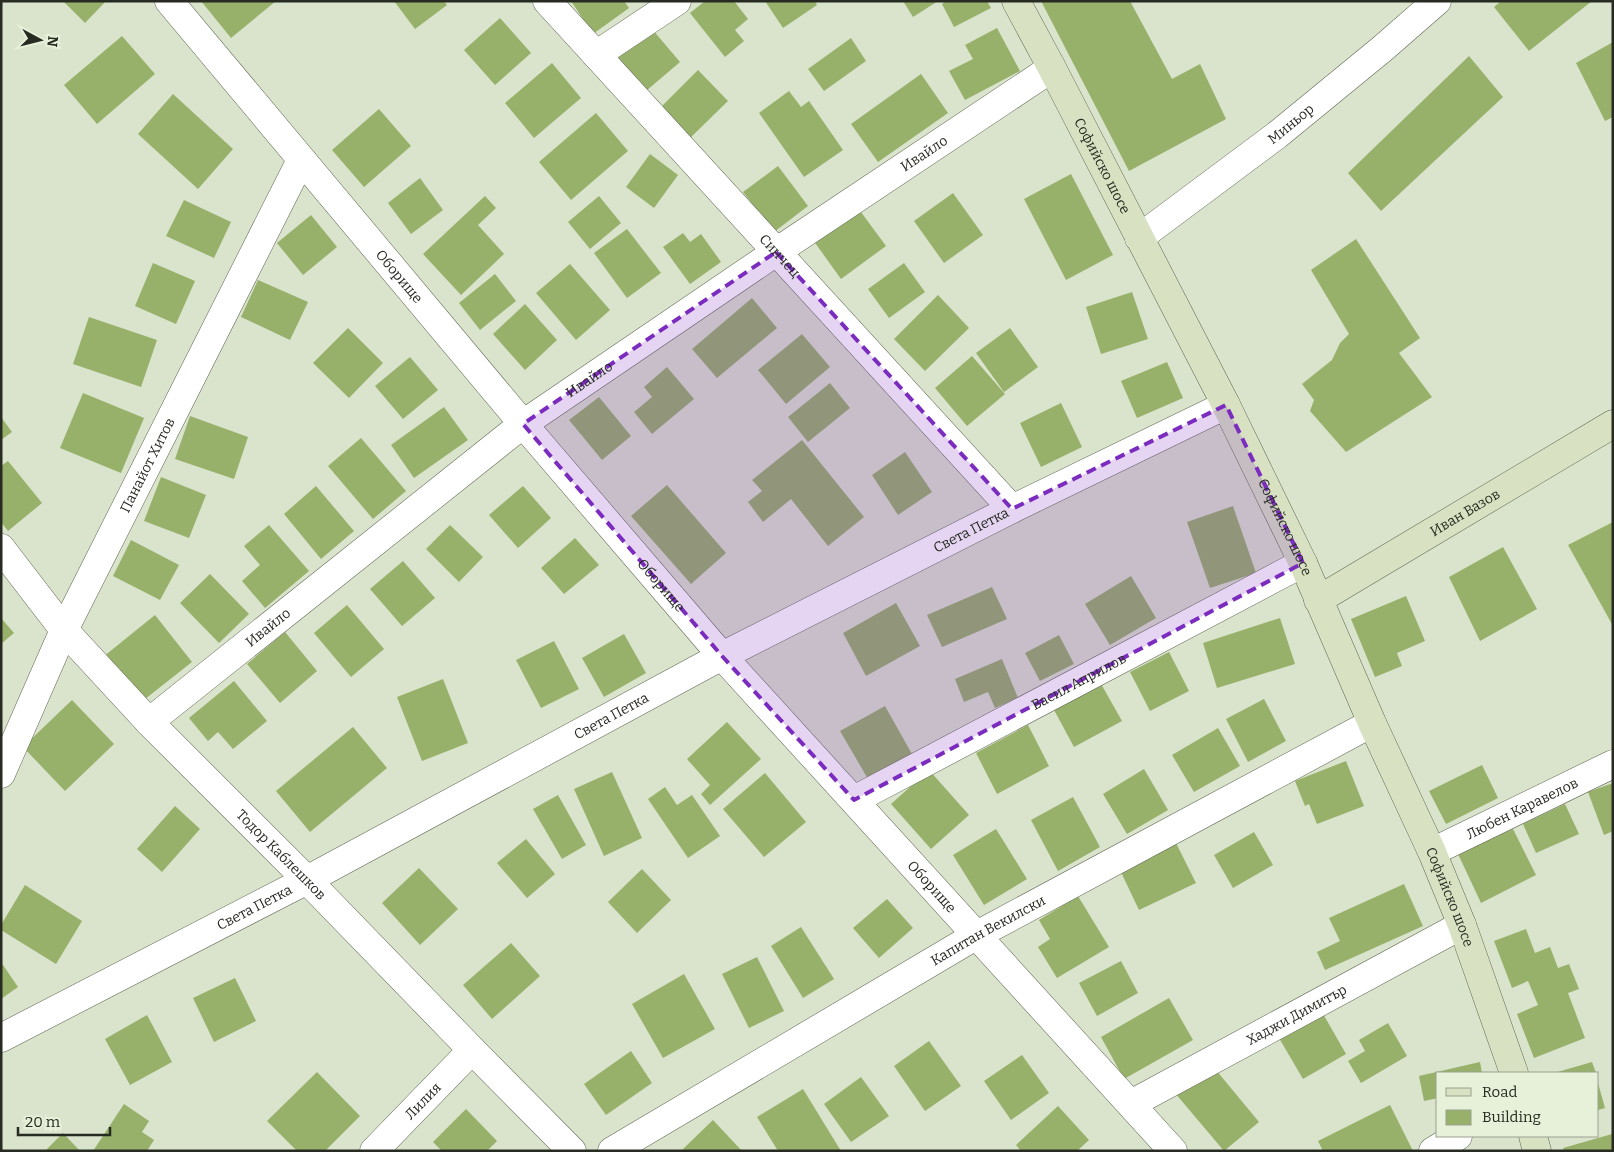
<svg xmlns="http://www.w3.org/2000/svg" width="1614" height="1152" font-family="Bitter,serif">
<rect width="100%" height="100%" fill="#dae3cc"/>
<path fill="#97b16b" d="M63,1H106L85,23Z
M201,1H276L231,38Z
M394,1H444L447,5L415,29Z
M571,1H624L629,8L593,34Z
M705,1H734L748,19L735,30L744,41L725,57L690,13Z
M765,1H815L817,5L783,28Z
M903,1H938L913,17Z
M946,1H987L991,8L954,27L942,4Z
M1041,1H1130L1172,79L1200,64L1226,119L1129,171Z
M1501,1H1592L1529,51L1494,7Z
M500,18L531,53L495,85L464,50Z
M997,28L1020,71L965,100L949,71L973,59L965,45Z
M652,29L680,62L646,91L618,58Z
M122,36L155,74L97,124L64,85Z
M851,38L866,61L824,91L808,69Z
M1613,42V117L1605,121L1576,63Z
M1469,56L1503,97L1381,211L1348,173Z
M552,63L581,98L534,138L505,103Z
M698,70L728,101L688,140L659,109Z
M921,74L948,113L878,162L851,124Z
M789,91L801,107L809,101L843,150L804,177L759,113Z
M173,94L233,149L198,189L138,134Z
M379,109L411,146L364,187L332,150Z
M596,113L628,151L571,200L539,162Z
M650,154L678,175L654,208L626,187Z
M778,166L808,206L774,232L743,192Z
M1071,174L1113,255L1066,280L1024,199Z
M420,178L443,210L411,234L388,203Z
M953,193L983,235L944,263L914,221Z
M485,196L496,208L478,225L504,254L461,295L423,254Z
M599,196L621,223L590,249L568,222Z
M184,200L231,222L214,258L166,236Z
M858,208L886,246L841,279L813,240Z
M311,215L337,247L303,275L277,243Z
M627,229L661,273L627,298L594,253Z
M683,233L690,242L701,234L721,262L690,284L663,247Z
M1356,239L1420,338L1399,353L1432,397L1346,452L1310,411L1314,400L1302,384L1332,360L1340,343L1349,334L1311,270Z
M153,263L195,281L176,324L135,306Z
M904,263L925,292L889,318L868,289Z
M570,264L610,310L576,340L536,293Z
M495,274L516,301L480,330L459,303Z
M258,280L308,302L290,340L241,317Z
M1132,292L1148,339L1101,354L1086,307Z
M938,295L969,328L925,371L894,339Z
M752,298L777,328L717,378L692,349Z
M525,304L557,340L525,370L493,334Z
M89,317L157,340L141,387L73,364Z
M348,328L383,363L349,398L313,363Z
M1010,328L1038,367L1004,392L976,353Z
M802,334L830,367L786,404L758,370Z
M972,356L1005,394L967,426L935,388Z
M410,357L438,390L403,419L375,386Z
M1167,362L1183,398L1137,418L1121,381Z
M667,367L694,399L652,434L634,412L652,397L644,387Z
M830,383L850,408L808,442L788,417Z
M83,393L144,418L121,473L60,448Z
M599,397L631,436L602,460L569,420Z
M1061,403L1082,447L1041,467L1020,423Z
M444,407L468,440L414,478L391,445Z
M190,416L248,437L234,479L175,459Z
M1,417L12,432L1,440Z
M361,438L406,491L373,519L328,466Z
M802,440L864,517L828,546L791,499L763,522L748,502L762,491L752,480Z
M905,452L932,492L898,515L872,475Z
M8,461L42,503L8,531L1,522V466Z
M161,477L206,495L189,538L144,521Z
M667,485L726,553L691,584L631,516Z
M316,486L354,531L321,559L284,514Z
M523,486L551,518L518,548L489,515Z
M1233,506L1256,573L1210,588L1187,522Z
M1613,522V626L1568,545Z
M269,525L309,571L265,608L242,581L260,565L244,546Z
M450,525L483,557L459,582L426,549Z
M575,538L599,565L564,594L541,568Z
M131,540L179,565L160,600L113,576Z
M1503,547L1537,609L1480,641L1449,577Z
M403,561L435,598L402,626L370,589Z
M210,574L249,614L219,643L180,603Z
M1131,576L1156,618L1110,645L1085,604Z
M992,587L1007,619L942,647L927,615Z
M1406,596L1425,641L1397,653L1402,666L1375,677L1351,619Z
M896,603L920,646L866,676L843,633Z
M347,605L384,649L351,677L314,633Z
M155,615L192,662L140,703L103,657Z
M1,618L14,633L1,644Z
M1280,618L1295,664L1217,688L1203,643Z
M285,632L317,671L280,703L247,664Z
M624,634L646,673L604,697L582,658Z
M1059,635L1074,664L1040,681L1025,653Z
M554,641L579,689L541,708L516,660Z
M1169,652L1189,691L1150,711L1130,672Z
M1002,659L1018,698L995,708L988,692L964,702L955,679Z
M443,679L468,743L422,761L397,697Z
M234,681L267,721L233,749L218,732L208,741L189,718Z
M1100,682L1122,721L1074,747L1053,708Z
M1264,699L1286,741L1248,762L1226,719Z
M72,700L114,744L65,791L23,747Z
M885,706L912,754L868,779L840,731Z
M727,722L761,759L710,805L701,794L710,785L687,759Z
M1028,725L1049,766L997,794L976,753Z
M353,727L387,768L310,832L276,791Z
M1218,728L1240,766L1194,792L1172,755Z
M1346,761L1364,806L1317,824L1309,804L1305,806L1295,781Z
M1482,765L1498,798L1446,824L1429,791Z
M1144,769L1168,810L1127,834L1103,794Z
M929,770L969,815L931,849L891,804Z
M612,772L642,838L604,856L574,789Z
M765,773L806,822L764,857L723,809Z
M1613,783V831L1604,835L1588,792Z
M665,787L677,805L692,795L720,836L688,858L648,799Z
M558,795L586,845L562,859L533,809Z
M1073,797L1100,847L1058,871L1031,820Z
M1565,804L1579,834L1536,853L1523,824Z
M175,806L200,829L162,872L137,849Z
M996,829L1027,879L984,905L953,855Z
M1513,829L1536,875L1481,903L1458,854Z
M1254,832L1273,865L1233,888L1214,855Z
M526,839L555,874L527,898L497,863Z
M1175,841L1196,883L1139,910L1119,868Z
M419,868L458,909L420,945L382,903Z
M642,869L671,900L637,933L608,902Z
M1404,884L1423,926L1325,970L1317,952L1340,941L1329,918Z
M25,885L82,921L56,964L1,930V925Z
M1078,896L1109,947L1057,978L1038,947L1050,939L1039,920Z
M887,899L913,928L879,958L853,928Z
M801,927L834,979L803,998L771,946Z
M1526,929L1535,953L1550,947L1558,968L1569,964L1579,989L1568,993L1585,1038L1534,1058L1517,1014L1538,1005L1528,981L1512,988L1494,941Z
M511,943L540,976L492,1019L463,985Z
M757,957L784,1011L749,1028L722,974Z
M1121,961L1138,993L1097,1016L1079,983Z
M1,962L18,987L1,999Z
M684,974L715,1029L663,1058L632,1004Z
M235,978L256,1021L214,1042L193,998Z
M1169,998L1193,1040L1124,1079L1101,1037Z
M1322,1012L1346,1054L1303,1079L1279,1038Z
M147,1015L172,1062L130,1085L105,1039Z
M1388,1023L1407,1056L1361,1083L1348,1061L1365,1051L1359,1040Z
M929,1041L961,1086L925,1111L894,1066Z
M631,1051L652,1083L606,1115L584,1084Z
M1022,1055L1049,1093L1011,1120L984,1081Z
M1480,1062L1482,1073H1438V1098L1424,1101L1419,1076Z
M1592,1062L1596,1073H1554Z
M1211,1064L1259,1122L1224,1151L1175,1093Z
M317,1072L360,1116L325,1151H297L267,1121Z
M861,1077L889,1116L851,1142L824,1104Z
M1598,1083L1605,1108L1598,1110Z
M803,1089L841,1151H778L757,1117Z
M124,1104L149,1121L142,1132L154,1140L147,1151H93Z
M1390,1105L1413,1151H1323L1318,1141Z
M1058,1106L1089,1140L1077,1151H1021L1016,1145Z
M466,1109L497,1141L487,1151H442L433,1142Z
M713,1120L742,1151H685L683,1149Z
M63,1133L80,1151H45Z
M1612,1134L1613,1151H1564L1563,1148Z"/>
<g fill="none" stroke-linecap="round" stroke-linejoin="round">
<defs>
<g id="minor">
<path id="s1" d="M169,1L523,424L722,656L1173,1151"/>
<path id="s2" d="M547,1L1012,509"/>
<path d="M596,55L677,1"/>
<path id="s3" d="M1139,238L1277,135L1382,49L1437,1"/>
<path id="s4" d="M1,548L64,630L149,722L307,880L472,1050L572,1151"/>
<path id="s5" d="M149,722L523,424L776,252L1052,68"/>
<path id="s6" d="M1,774L64,630L301,160"/>
<path id="s7" d="M854,800L1303,563"/>
<path id="s8" d="M1432,852L1613,764"/>
<path id="s9" d="M1,1038L307,880L722,656L1012,509L1226,405"/>
<path id="s10" d="M1131,1104L1462,925"/>
<path id="s11" d="M374,1151L472,1050"/>
<path id="s12" d="M612,1151L977,935L1372,723"/>
<path d="M1433,1151L1458,1136"/>
</g>
<g id="secondary">
<path id="s13" d="M1016,1L1052,68L1226,405L1303,563L1372,723L1432,852L1462,925L1514,1073"/>
<path id="s14" d="M1318,600L1613,424"/>
<path d="M1533,1136L1537,1151"/>
</g>
</defs>
<use href="#minor" stroke="#5f6753" stroke-width="29"/>
<use href="#secondary" stroke="#5f6753" stroke-width="29"/>
<use href="#minor" stroke="#fff" stroke-width="28"/>
<use href="#secondary" stroke="#d8e2c2" stroke-width="28"/>
</g>
<path fill="#7b2cbf" fill-opacity="0.2" stroke="#7b2cbf" stroke-width="4" stroke-dasharray="10 6" stroke-linejoin="round" d="M776,252L1012,509L1226,405L1303,563L854,800L722,656L523,424Z"/>
<g text-anchor="middle" stroke-width="4" stroke-linejoin="round" paint-order="stroke">
<g font-size="14" fill="#272b22" stroke="#e7f0d9">
<text dy="5" stroke="none"><textPath href="#s3" startOffset="190">Миньор</textPath></text>
<text dy="5" stroke="none"><textPath href="#s5" startOffset="962">Ивайло</textPath></text>
<text dy="5" stroke="none"><textPath href="#s13" startOffset="186">Софийско шосе</textPath></text>
<text dy="5" stroke="none"><textPath href="#s2" startOffset="345">Синчец</textPath></text>
<text dy="5" stroke="none"><textPath href="#s1" startOffset="359">Оборище</textPath></text>
<text dy="5" stroke="none"><textPath href="#s5" startOffset="558">Ивайло</textPath></text>
<text dy="5" stroke="none"><textPath href="#s6" startOffset="342">Панайот Хитов</textPath></text>
<text dy="5" stroke="none"><textPath href="#s14" startOffset="171">Иван Вазов</textPath></text>
<text dy="5" stroke="none"><textPath href="#s13" startOffset="591">Софийско шосе</textPath></text>
<text dy="5" stroke="none"><textPath href="#s9" startOffset="1095">Света Петка</textPath></text>
<text dy="5" stroke="none"><textPath href="#s1" startOffset="764">Оборище</textPath></text>
<text dy="5" stroke="none"><textPath href="#s5" startOffset="152">Ивайло</textPath></text>
<text dy="5" stroke="none"><textPath href="#s7" startOffset="254">Васил Априлов</textPath></text>
<text dy="5" stroke="none"><textPath href="#s9" startOffset="690">Света Петка</textPath></text>
<text dy="5" stroke="none"><textPath href="#s8" startOffset="100">Любен Каравелов</textPath></text>
<text dy="5" stroke="none"><textPath href="#s4" startOffset="416">Тодор Каблешков</textPath></text>
<text dy="5" stroke="none"><textPath href="#s1" startOffset="1169">Оборище</textPath></text>
<text dy="5" stroke="none"><textPath href="#s13" startOffset="996">Софийско шосе</textPath></text>
<text dy="5" stroke="none"><textPath href="#s9" startOffset="285">Света Петка</textPath></text>
<text dy="5" stroke="none"><textPath href="#s12" startOffset="436">Капитан Векилски</textPath></text>
<text dy="5" stroke="none"><textPath href="#s10" startOffset="188">Хаджи Димитър</textPath></text>
<text dy="5" stroke="none"><textPath href="#s11" startOffset="70">Лилия</textPath></text>
</g>
</g>
<rect width="1614" height="1152" fill="none" stroke="#272b22" stroke-width="5"/>
<rect x="1436" y="1072" width="162" height="65" fill="#e7f0d9" stroke="#9aa190"/>
<rect x="1446" y="1088" width="25" height="8" fill="#d8e2c2" stroke="#9aa190"/>
<text x="1482" y="1097" font-size="15" fill="#272b22">Road</text>
<rect x="1446" y="1110" width="25" height="15" fill="#97b16b" stroke="#9aa190"/>
<text x="1482" y="1122" font-size="15" fill="#272b22">Building</text>
<g transform="translate(40 40) rotate(97)" stroke="#e7f0d9" stroke-width="4" paint-order="stroke">
<path d="M0-4L9 19L0 12L-9 19Z" fill="#272b22"/>
<text y="-8" font-size="14" font-weight="bold" text-anchor="middle" fill="#272b22">N</text>
</g>
<path d="M18 1127v8h92v-8" fill="none" stroke="#272b22" stroke-width="2.5"/>
<text x="25" y="1127" font-size="15" fill="#272b22" stroke="#e7f0d9" stroke-width="4" paint-order="stroke">20 m</text>
</svg>
